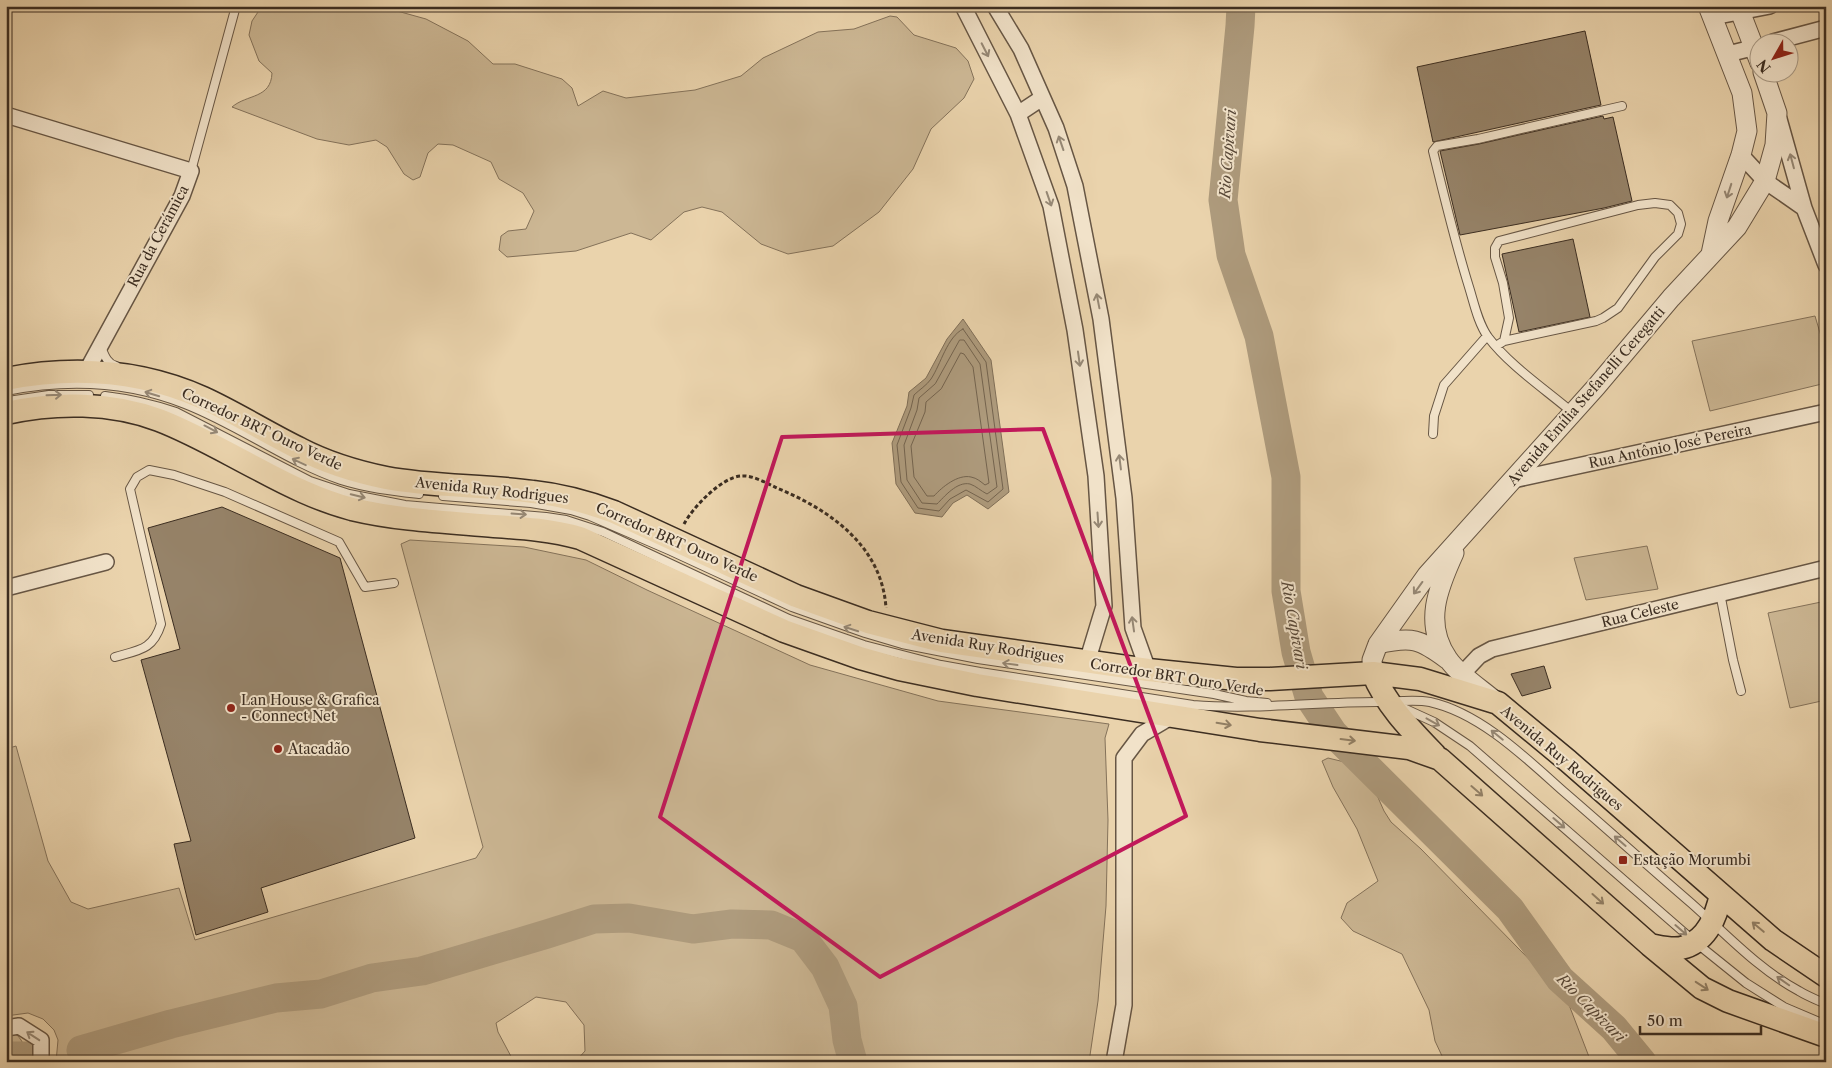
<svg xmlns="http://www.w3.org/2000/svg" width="1832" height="1068" font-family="'Libre Caslon Text',serif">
<rect width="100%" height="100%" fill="#ead3ac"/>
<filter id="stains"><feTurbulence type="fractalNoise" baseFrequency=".004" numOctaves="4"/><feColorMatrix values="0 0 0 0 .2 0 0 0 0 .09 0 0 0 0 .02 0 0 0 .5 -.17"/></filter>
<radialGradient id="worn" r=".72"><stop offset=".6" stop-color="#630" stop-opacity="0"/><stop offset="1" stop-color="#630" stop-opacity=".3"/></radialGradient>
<path fill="#ccb794" stroke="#84725a" d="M262,6H379L426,19L468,41L493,64H515L562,79L572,88L578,106L603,91L626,98L695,90L741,76L763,58L818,32L854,29L890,16L897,17L914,35L956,48L968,61L974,79L964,98L931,129L913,169L879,212L833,246L788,254L761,244L722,212L702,207L684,212L651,240L631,233L576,251L507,257L499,250L501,236L508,231L526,229L534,211L523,193L499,179L491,162L453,145L438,144L428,153L420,177L413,180L404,174L387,147L376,140L349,145L317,139L232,107C247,94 271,99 272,73L259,61L249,35L252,21Z
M1815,316L1826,353V383L1710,411L1692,341Z
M410,540L524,547L586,560L647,590L810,665L938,701L1109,724L1105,738L1108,820L1106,906L1098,1001L1089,1062H575L585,1051L584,1025L566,1002L536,997L496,1023L498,1032L514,1062H494L492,1058L480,1062H56L58,1040L54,1030L43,1019L28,1013L6,1016V749L16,746L48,861L71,902L88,909L179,888L195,940L476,858L483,847L401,544Z
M1647,546L1658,589L1586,600L1574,558Z
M1826,601V700L1790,708L1768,613Z
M1328,758L1357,765L1368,775L1384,811L1391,822L1421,849L1566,997L1591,1062H1450L1442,1056L1435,1041L1429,1010L1402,954L1353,931L1341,918L1347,903L1378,881L1357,829L1333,787L1322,761Z
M16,1034C25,1043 25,1048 23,1060L20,1062H6V1035Z"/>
<path fill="#ae9b7d" stroke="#806f58" d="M963,319L991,360L1009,492L988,509L967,495L953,503L942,517L915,513L896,484L892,443L907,406L909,392L926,378L947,339Z"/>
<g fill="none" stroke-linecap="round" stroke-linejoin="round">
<path stroke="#74644f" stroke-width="1" d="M963,329L986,362L1003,489L988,502L966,490L950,499L939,511L918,508L901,482L897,445L911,408L914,395C919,390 927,385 931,379C941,364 947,337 963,329Z
M960,340H964L980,364L997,487L987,494C981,491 976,486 970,484C957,481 944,497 937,504L922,503L907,480L904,445L917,410L919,398L935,384Z
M961,353L964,354L973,367L989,483L985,485C981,482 977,478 971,477C958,474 942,487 934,496H927L914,477L911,446L925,412L926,402L941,389Z"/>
<path stroke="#ae9b7d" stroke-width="29" d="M1241,6L1240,26L1223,200L1231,255L1259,336L1286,477V591L1296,652L1309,697L1333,733L1510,909L1560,979L1614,1028L1642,1062
M81,1050L171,1024L276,998L321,994L372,978L422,971L547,934L594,919L629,918L693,929L732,924L771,925L803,938L825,967L843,1006L847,1040L853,1062
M6,1056H28"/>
</g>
<path fill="#968369" stroke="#3b2d21" d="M1585,31L1601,105L1433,142L1417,67Z
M1603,116L1604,119L1613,117L1632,201L1604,208L1460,235L1440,151L1479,144Z
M1573,239L1590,317L1519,332L1502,254Z
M222,507L340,558L415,838L261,888L268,912L196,935L174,844L191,841L141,660L180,649L148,528Z
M1544,666L1551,688L1522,696L1511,674Z"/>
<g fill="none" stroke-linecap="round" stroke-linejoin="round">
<defs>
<path id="service" d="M191,171L236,6
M1496,346L1504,341L1509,318L1503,283L1495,257V248L1499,241L1638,205L1655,203L1670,205L1678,213L1681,224L1678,234L1655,257L1618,308L1603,318L1596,321L1504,341
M101,347C104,354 107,364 116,366
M6,391C66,379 127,381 185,404C239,425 286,461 341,480C366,488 393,491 419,494
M105,396C130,399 152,404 176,412L310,481L349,494L405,505L546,517L566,520L603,532L789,619L864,645L941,665L980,672L1193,705C1255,710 1315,702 1377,702C1394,702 1414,699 1430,702C1480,713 1526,758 1563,791C1606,828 1648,866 1691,903C1725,933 1758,969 1799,991C1807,996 1817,1000 1826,1004
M8,401L49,395H89
M1573,413C1545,389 1510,366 1488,337C1478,323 1474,303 1469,287C1455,242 1444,196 1433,151L1437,146L1478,139L1622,106
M1433,434L1434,416L1444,385L1487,336
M443,496L531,503L571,510L590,516L671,551L792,607L865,633L902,644L978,659L1214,694L1246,701L1267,703
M1720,593L1733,660L1741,691
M115,657C139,650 153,650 161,624L130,489L137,477L149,470L174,475L225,492L339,542L365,587L394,583
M1399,706L1434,722L1470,746L1695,942L1746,983L1784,1007L1824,1024"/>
<path id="minor" d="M963,6L1018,114L1051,206L1075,330L1096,476L1104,606L1087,662
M995,6L1021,49L1056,128L1075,186L1101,319L1124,498L1133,628L1148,670
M1713,17L1770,6
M1773,42L1826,28
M1728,54L1760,46
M1018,114L1042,98
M6,115L191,171L182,196L86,372
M1779,119L1804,208L1826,265
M1741,155L1765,181L1804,208
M1513,480L1826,412
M6,588L106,562
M1463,673L1479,656L1492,649L1826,568
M6,1028L19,1026L41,1040V1062
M1114,1062L1124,1005V758L1142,734L1174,715"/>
<path id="tertiary" d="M1708,6L1742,93L1747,131L1741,155L1718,221L1711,254
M1738,6L1760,63
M1454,553C1438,588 1423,624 1448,659C1458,674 1481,689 1495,701
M1378,644C1412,636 1420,639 1447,659
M1373,673L1372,660L1378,644L1427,575L1596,387L1671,298L1737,227L1765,181L1775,145L1777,113L1763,72"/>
<path id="primary" d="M6,379C73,366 140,370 203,398C236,413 267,433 300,449C327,463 357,472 386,478C434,487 484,485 533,492C561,495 587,502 614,512L796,596L868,622L942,641L1148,670L1236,679H1270L1373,673L1420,679L1498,703L1568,761L1773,940L1826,976
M6,413C56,402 111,402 159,420C193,433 225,452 258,469C288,485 318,500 352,509C398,520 447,522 494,526C524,528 552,530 580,538L784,631L860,658L899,669L977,685L1260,730L1409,748L1440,759L1650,945L1702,988L1728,1001L1826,1036
M1373,673C1386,705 1411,730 1435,755
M1650,945C1661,947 1674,951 1685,947C1708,939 1716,916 1721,895"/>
</defs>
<use href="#service" stroke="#675644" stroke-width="10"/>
<use href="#minor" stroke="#675644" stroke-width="18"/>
<use href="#tertiary" stroke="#675644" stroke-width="21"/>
<use href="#primary" stroke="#3b2d21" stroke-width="25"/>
<path stroke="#3b2d21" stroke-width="3" stroke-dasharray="4 2.5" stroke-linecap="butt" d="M684,524C693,507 722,477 741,476C753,475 766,483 777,488C830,510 882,546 886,608"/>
<use href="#service" stroke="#f1e2c9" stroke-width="8"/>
<use href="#minor" stroke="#f1e2c9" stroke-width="15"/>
<use href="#tertiary" stroke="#f1e2c9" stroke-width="19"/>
<use href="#primary" stroke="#ead3ac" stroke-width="22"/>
</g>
<defs><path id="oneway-shaft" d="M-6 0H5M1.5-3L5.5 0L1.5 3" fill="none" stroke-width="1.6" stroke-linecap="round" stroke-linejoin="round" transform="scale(1.25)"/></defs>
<g stroke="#968875">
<use href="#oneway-shaft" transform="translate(985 50) rotate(63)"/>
<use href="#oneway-shaft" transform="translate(1061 143) rotate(-109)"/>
<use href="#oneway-shaft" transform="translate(1792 161) rotate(-105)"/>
<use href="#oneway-shaft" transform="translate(1729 191) rotate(108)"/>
<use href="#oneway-shaft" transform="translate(1049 199) rotate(71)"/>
<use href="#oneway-shaft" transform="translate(1098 301) rotate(-101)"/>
<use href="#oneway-shaft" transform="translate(1079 359) rotate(82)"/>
<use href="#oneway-shaft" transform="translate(152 394) rotate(-163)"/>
<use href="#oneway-shaft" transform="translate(54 395) rotate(-2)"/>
<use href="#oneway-shaft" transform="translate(211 429) rotate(28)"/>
<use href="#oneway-shaft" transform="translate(299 462) rotate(-155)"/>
<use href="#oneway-shaft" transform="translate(1120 462) rotate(-97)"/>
<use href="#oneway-shaft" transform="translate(358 496) rotate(14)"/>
<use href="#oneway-shaft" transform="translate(519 514) rotate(4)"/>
<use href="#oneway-shaft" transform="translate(1098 520) rotate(86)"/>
<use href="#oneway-shaft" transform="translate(1418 588) rotate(126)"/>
<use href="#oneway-shaft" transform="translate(1133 624) rotate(-98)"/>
<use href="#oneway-shaft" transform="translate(851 629) rotate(-162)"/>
<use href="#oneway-shaft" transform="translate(1010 664) rotate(-172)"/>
<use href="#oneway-shaft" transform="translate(1433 722) rotate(29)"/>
<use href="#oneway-shaft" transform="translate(1497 735) rotate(-141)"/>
<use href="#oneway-shaft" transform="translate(1559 823) rotate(41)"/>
<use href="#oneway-shaft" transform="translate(1620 841) rotate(-139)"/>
<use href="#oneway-shaft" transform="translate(1681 930) rotate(41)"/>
<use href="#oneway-shaft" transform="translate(1783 981) rotate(-145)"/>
<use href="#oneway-shaft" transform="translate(33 1036) rotate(-147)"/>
</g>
<g stroke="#928066">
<use href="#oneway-shaft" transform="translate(1224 724) rotate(9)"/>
<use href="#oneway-shaft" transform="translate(1348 740) rotate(7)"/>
<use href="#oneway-shaft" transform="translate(1477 791) rotate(41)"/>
<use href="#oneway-shaft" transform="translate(1598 899) rotate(42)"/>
<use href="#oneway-shaft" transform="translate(1758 927) rotate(-140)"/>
<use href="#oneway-shaft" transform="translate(1702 986) rotate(33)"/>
</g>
<path fill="none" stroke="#c2185b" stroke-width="4" stroke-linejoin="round" d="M1043,429L1186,816L880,977L660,817L782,437Z"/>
<g fill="#8f2418" stroke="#f1e2c9" stroke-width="2">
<circle cx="231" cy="708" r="5"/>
<circle cx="278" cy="749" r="5"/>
<rect x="1618" y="855" width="10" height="10" rx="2.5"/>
</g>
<g text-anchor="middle" stroke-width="4" stroke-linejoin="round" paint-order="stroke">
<g font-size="14" fill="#3b2d21" stroke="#f1e2c9">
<text transform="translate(158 236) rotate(-62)" y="5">Rua da Cerámica</text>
<text transform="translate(1586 396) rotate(-49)" y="5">Avenida Emília Stefanelli Ceregatti</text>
<text transform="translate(262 429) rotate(25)" y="5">Corredor BRT Ouro Verde</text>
<text transform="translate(1670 446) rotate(-12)" y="5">Rua Antônio José Pereira</text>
<text transform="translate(492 490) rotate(6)" y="5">Avenida Ruy Rodrigues</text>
<text transform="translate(677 542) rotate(24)" y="5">Corredor BRT Ouro Verde</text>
<text transform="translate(1640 613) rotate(-14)" y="5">Rua Celeste</text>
<text transform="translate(988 646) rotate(9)" y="5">Avenida Ruy Rodrigues</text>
<text transform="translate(1177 677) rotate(9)" y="5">Corredor BRT Ouro Verde</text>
<text transform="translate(1562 758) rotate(40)" y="5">Avenida Ruy Rodrigues</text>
</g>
<g font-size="14" fill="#3b2d21" stroke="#f1e2c9" text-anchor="start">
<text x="241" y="705">Lan House &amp; Grafica<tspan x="241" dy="16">- Connect Net</tspan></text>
<text x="288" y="754">Atacadão</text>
<text x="1633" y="865">Estação Morumbi</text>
</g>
<g font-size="15" font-style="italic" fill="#584838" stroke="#f1e2c9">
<text transform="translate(1228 154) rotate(-86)" y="5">Rio Capivari</text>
<text transform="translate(1294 625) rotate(80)" y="5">Rio Capivari</text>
<text transform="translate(1591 1008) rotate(45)" y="5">Rio Capivari</text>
</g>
</g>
<rect width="1832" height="1068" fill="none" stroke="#ead3ac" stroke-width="25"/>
<rect x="8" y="8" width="1817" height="1053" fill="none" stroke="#3b2d21" stroke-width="2.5"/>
<rect x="12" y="12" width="1807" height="1043" fill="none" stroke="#3b2d21"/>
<g transform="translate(1774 58) rotate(231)"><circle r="24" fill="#f1e2c9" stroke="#a89a86"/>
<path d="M0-4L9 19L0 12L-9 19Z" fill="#8f2418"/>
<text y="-8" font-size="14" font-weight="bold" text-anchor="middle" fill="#3b2d21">N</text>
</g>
<path d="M1640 1026v8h121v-8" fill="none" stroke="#3b2d21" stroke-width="2.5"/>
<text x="1647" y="1026" font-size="15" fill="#3b2d21" stroke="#f1e2c9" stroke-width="4" paint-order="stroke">50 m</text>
<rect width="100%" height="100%" filter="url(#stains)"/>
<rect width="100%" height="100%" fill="url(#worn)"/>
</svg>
